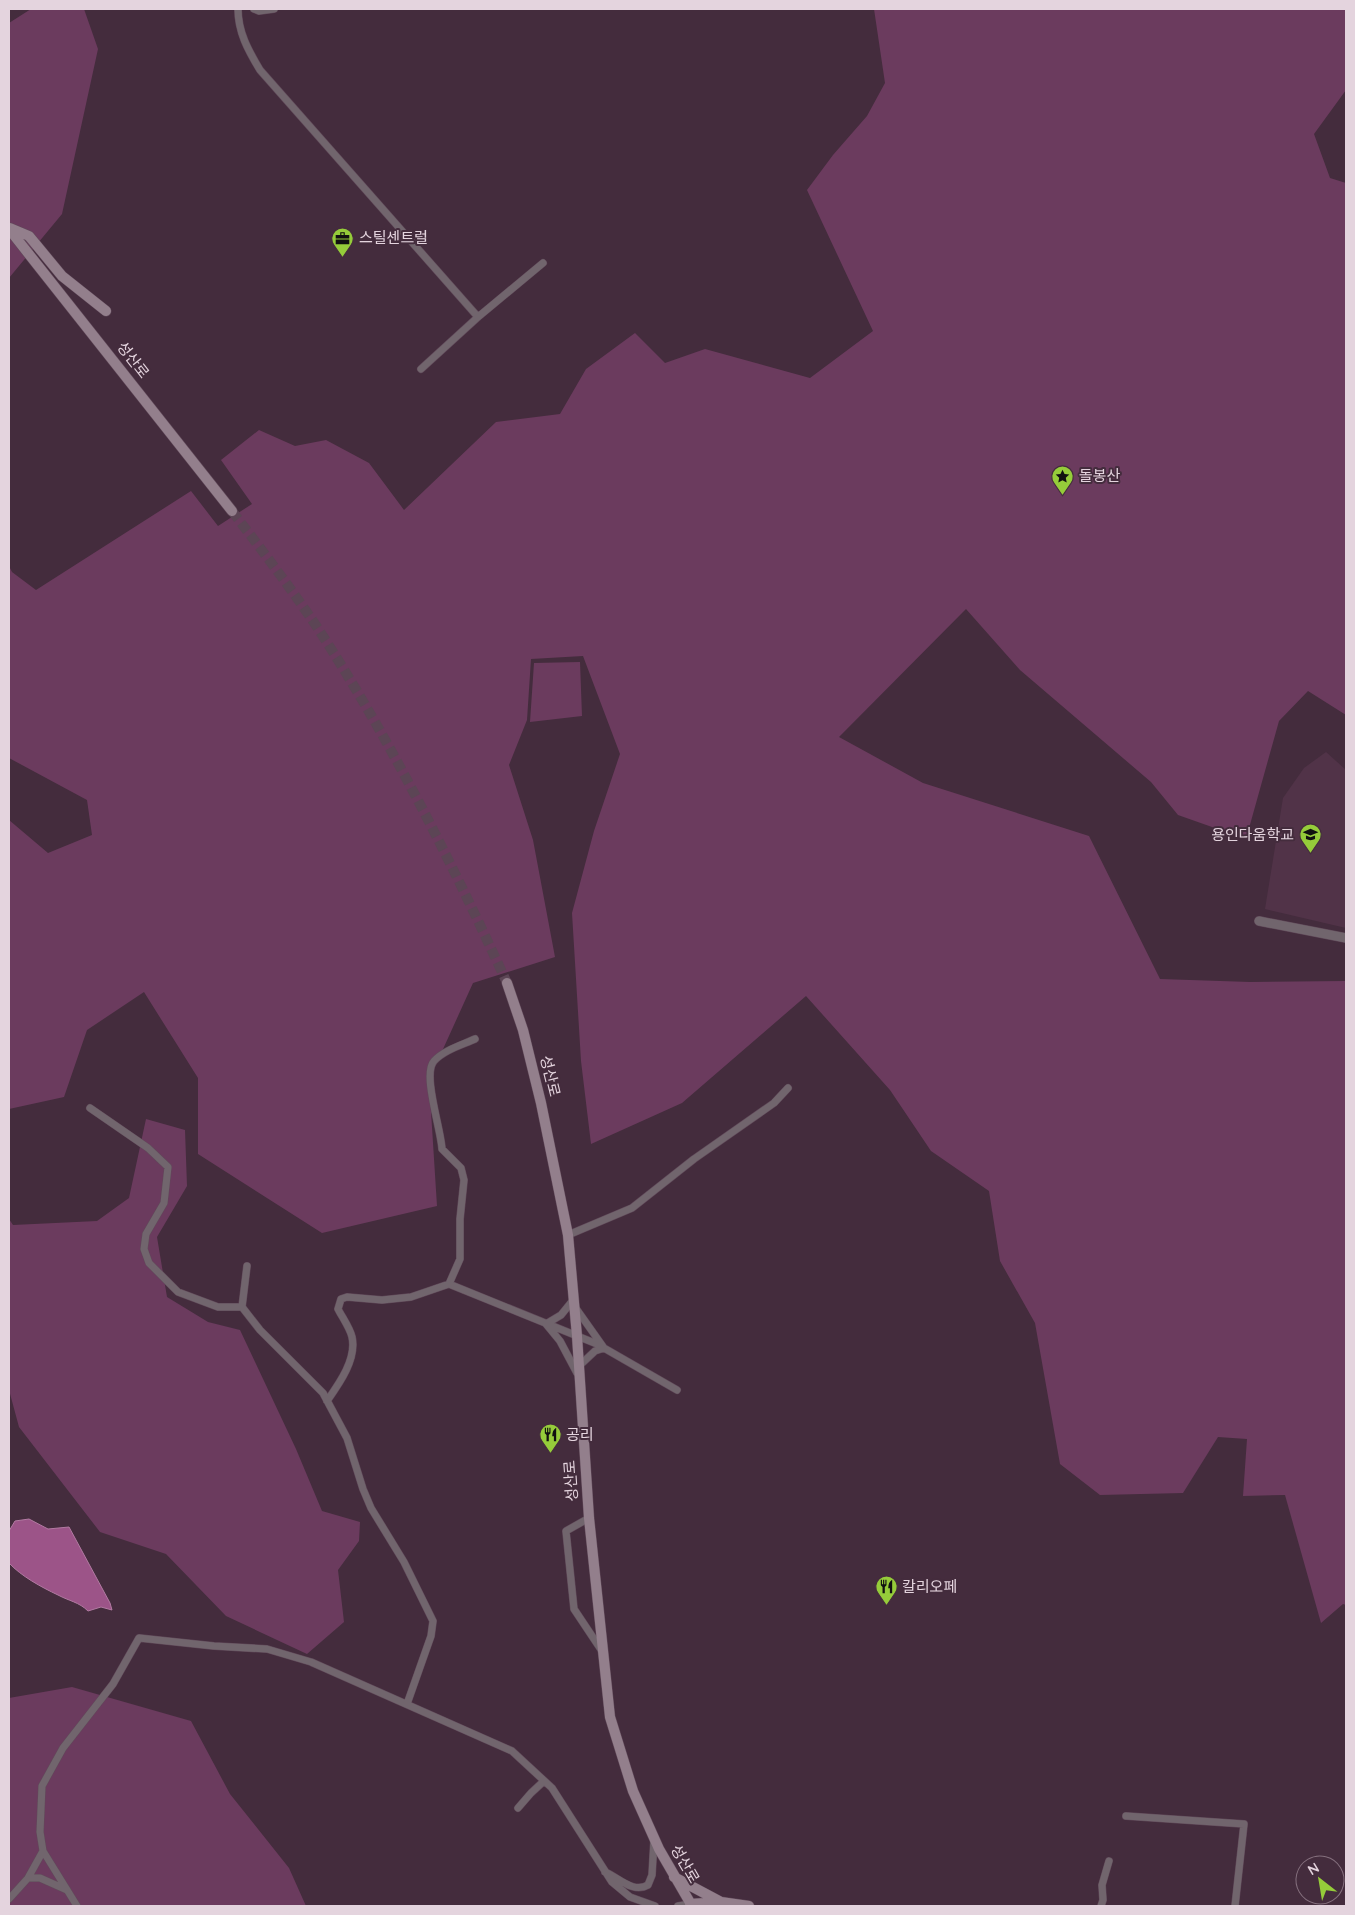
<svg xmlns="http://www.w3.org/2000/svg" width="1355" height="1915" font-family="Quicksand,'Noto Sans KR',sans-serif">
<rect width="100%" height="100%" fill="#442c3d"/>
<path fill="#513348" d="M1326,752L1346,770V928L1265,909L1283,798L1304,768Z"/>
<path fill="#6b3b5e" d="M31,9H84L98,49L62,214L9,278V23Z
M874,9H1346V90L1314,134L1330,178L1346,183V715L1308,691L1279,721L1246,839L1178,815L1151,782L1020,670L966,609L839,737L923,783L1089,836L1160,979L1250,982L1346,981V1605L1343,1604L1321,1623L1285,1495L1243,1496L1247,1439L1218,1437L1183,1493L1100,1495L1060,1464L1035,1323L1000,1261L989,1191L931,1151L890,1090L806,996L682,1103L591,1144L581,1061L572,913L594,831L620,754L583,656L531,659L527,720L509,765L533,840L555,957L473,983L429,1080L437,1206L322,1233L198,1154V1078L144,992L87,1030L64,1097L9,1109V820L48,853L92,835L87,800L9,758V566L12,572L36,590L191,491L218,526L252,504L221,460L259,430L295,446L326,440L369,463L404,510L496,422L560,414L586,369L635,333L665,363L705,349L810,378L873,331L807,190L833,155L867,116L885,83Z
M580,662L582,716L530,722L534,663Z
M146,1119L185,1130L187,1186L157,1237L167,1297L208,1322L240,1330L296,1449L322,1511L360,1522L359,1541L338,1570L344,1622L307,1654L226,1616L166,1554L100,1532L19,1427L9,1390V1219L13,1225L97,1221L129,1198Z
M72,1687L191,1721L230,1794L289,1868L306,1906H9V1698Z"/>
<path fill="#9c5488" stroke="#b27aa2" d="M29,1519L48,1529L69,1527L110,1603L112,1610L101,1607L88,1611C79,1602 69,1601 58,1595C41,1587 21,1576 9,1563V1531L15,1521Z"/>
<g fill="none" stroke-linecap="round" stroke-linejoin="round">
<path stroke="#5c4555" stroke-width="10" stroke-dasharray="10 5" stroke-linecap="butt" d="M232,511C261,549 290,587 317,627C390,739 451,861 507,983"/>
<defs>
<path id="minor" d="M238,9C238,32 248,50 260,70L478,317
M254,9L259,11L274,9
M421,369L478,317L543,263
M90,1108L148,1148L168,1167L164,1203L146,1234L144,1249L149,1263L178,1292L218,1307H242L260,1330L323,1393L347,1438L363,1489L371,1508L404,1562L433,1621L431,1636L407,1704
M568,1235L632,1208L694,1159L774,1103L788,1088
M449,1284L460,1259V1219L464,1180L461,1168L442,1149C441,1129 422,1074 434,1061C444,1050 462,1045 475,1039
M574,1299L561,1315L546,1324L560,1341L577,1373
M242,1307L247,1266
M575,1307L604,1348L595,1351L579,1366
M327,1401C339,1384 357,1359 352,1337C350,1328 342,1317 338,1309L341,1299L347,1297L382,1300L411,1297L449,1284L597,1344L677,1390
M589,1518L566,1531L574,1609L602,1651
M518,1808L531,1793L544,1781
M1126,1816L1244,1824L1235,1906
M605,1872C618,1877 633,1894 648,1885L652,1875L654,1840
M28,1878H40L67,1890
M9,1899L28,1878L43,1851
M77,1906L43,1851L40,1832L42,1786L63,1748L113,1684L139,1638L214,1646L267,1649L311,1662L512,1751L552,1788L612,1882L630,1897L655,1906
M678,1906L690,1904
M1101,1906L1103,1900L1102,1885L1109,1861"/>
<path id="tertiary" d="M1259,921L1346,938"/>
<path id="secondary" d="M10,228L29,236L62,276L106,311
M9,229L232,511
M507,983L523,1030L541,1103L568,1235L577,1336L589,1518L610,1717L633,1791L659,1849L692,1906
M674,1877L721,1902
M690,1904L721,1902L749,1906"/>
</defs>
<use href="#minor" stroke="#614a5a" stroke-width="8"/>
<use href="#tertiary" stroke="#614a5a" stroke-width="10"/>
<use href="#secondary" stroke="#614a5a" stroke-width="11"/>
<use href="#minor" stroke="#71656d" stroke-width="7"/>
<use href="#tertiary" stroke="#71656d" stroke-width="9"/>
<use href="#secondary" stroke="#937f8c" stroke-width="10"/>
</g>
<defs>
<symbol id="office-pin" viewBox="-11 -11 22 30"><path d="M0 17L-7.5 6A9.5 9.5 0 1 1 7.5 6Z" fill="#95cc3a" stroke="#442c3d"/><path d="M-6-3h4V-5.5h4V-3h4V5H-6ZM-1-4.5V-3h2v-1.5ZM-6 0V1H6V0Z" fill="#111"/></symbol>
<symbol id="sight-pin" viewBox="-11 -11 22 30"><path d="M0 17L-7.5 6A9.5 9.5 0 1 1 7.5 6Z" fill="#95cc3a" stroke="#442c3d"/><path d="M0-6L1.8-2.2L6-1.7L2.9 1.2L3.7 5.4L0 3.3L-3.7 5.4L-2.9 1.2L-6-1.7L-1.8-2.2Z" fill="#111"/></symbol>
<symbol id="school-pin" viewBox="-11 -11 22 30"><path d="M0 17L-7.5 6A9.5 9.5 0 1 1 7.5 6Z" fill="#95cc3a" stroke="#442c3d"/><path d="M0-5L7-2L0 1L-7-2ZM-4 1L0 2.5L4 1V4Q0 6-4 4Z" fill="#111"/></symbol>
<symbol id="restaurant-pin" viewBox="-11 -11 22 30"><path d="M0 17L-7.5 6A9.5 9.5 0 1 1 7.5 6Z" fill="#95cc3a" stroke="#442c3d"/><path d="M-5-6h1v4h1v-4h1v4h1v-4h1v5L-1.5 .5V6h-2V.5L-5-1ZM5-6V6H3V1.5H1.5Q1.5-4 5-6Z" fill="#111"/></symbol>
</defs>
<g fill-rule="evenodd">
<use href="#office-pin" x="330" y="226" width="25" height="34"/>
<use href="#sight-pin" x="1050" y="464" width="25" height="34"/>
<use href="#school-pin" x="1298" y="822" width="25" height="34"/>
<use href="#restaurant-pin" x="538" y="1422" width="25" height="34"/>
<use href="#restaurant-pin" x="874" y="1574" width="25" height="34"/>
</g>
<g text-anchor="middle" stroke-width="4" stroke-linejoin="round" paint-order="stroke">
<g font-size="15" fill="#e4d4de" stroke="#442c3d" text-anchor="start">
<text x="359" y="243">스틸센트럴</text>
<text x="1079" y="481">돌봉산</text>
<text x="1294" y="840" text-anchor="end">용인다움학교</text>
<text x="566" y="1440">공리</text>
<text x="902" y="1592">칼리오페</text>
</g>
<g font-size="15" fill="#e4d4de" stroke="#442c3d">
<text transform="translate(133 360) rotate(52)" y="5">성산로</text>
<text transform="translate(550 1076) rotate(76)" y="5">성산로</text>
<text transform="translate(571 1481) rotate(-94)" y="5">성산로</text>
<text transform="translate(685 1864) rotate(60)" y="5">성산로</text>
</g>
</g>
<rect width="1355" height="1915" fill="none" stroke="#e4d4de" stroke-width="20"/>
<g transform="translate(1320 1880) rotate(329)"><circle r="24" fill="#442c3d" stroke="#846f7d"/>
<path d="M0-4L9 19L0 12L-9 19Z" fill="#95cc3a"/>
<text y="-8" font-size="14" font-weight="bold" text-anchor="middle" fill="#e4d4de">N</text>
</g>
</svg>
